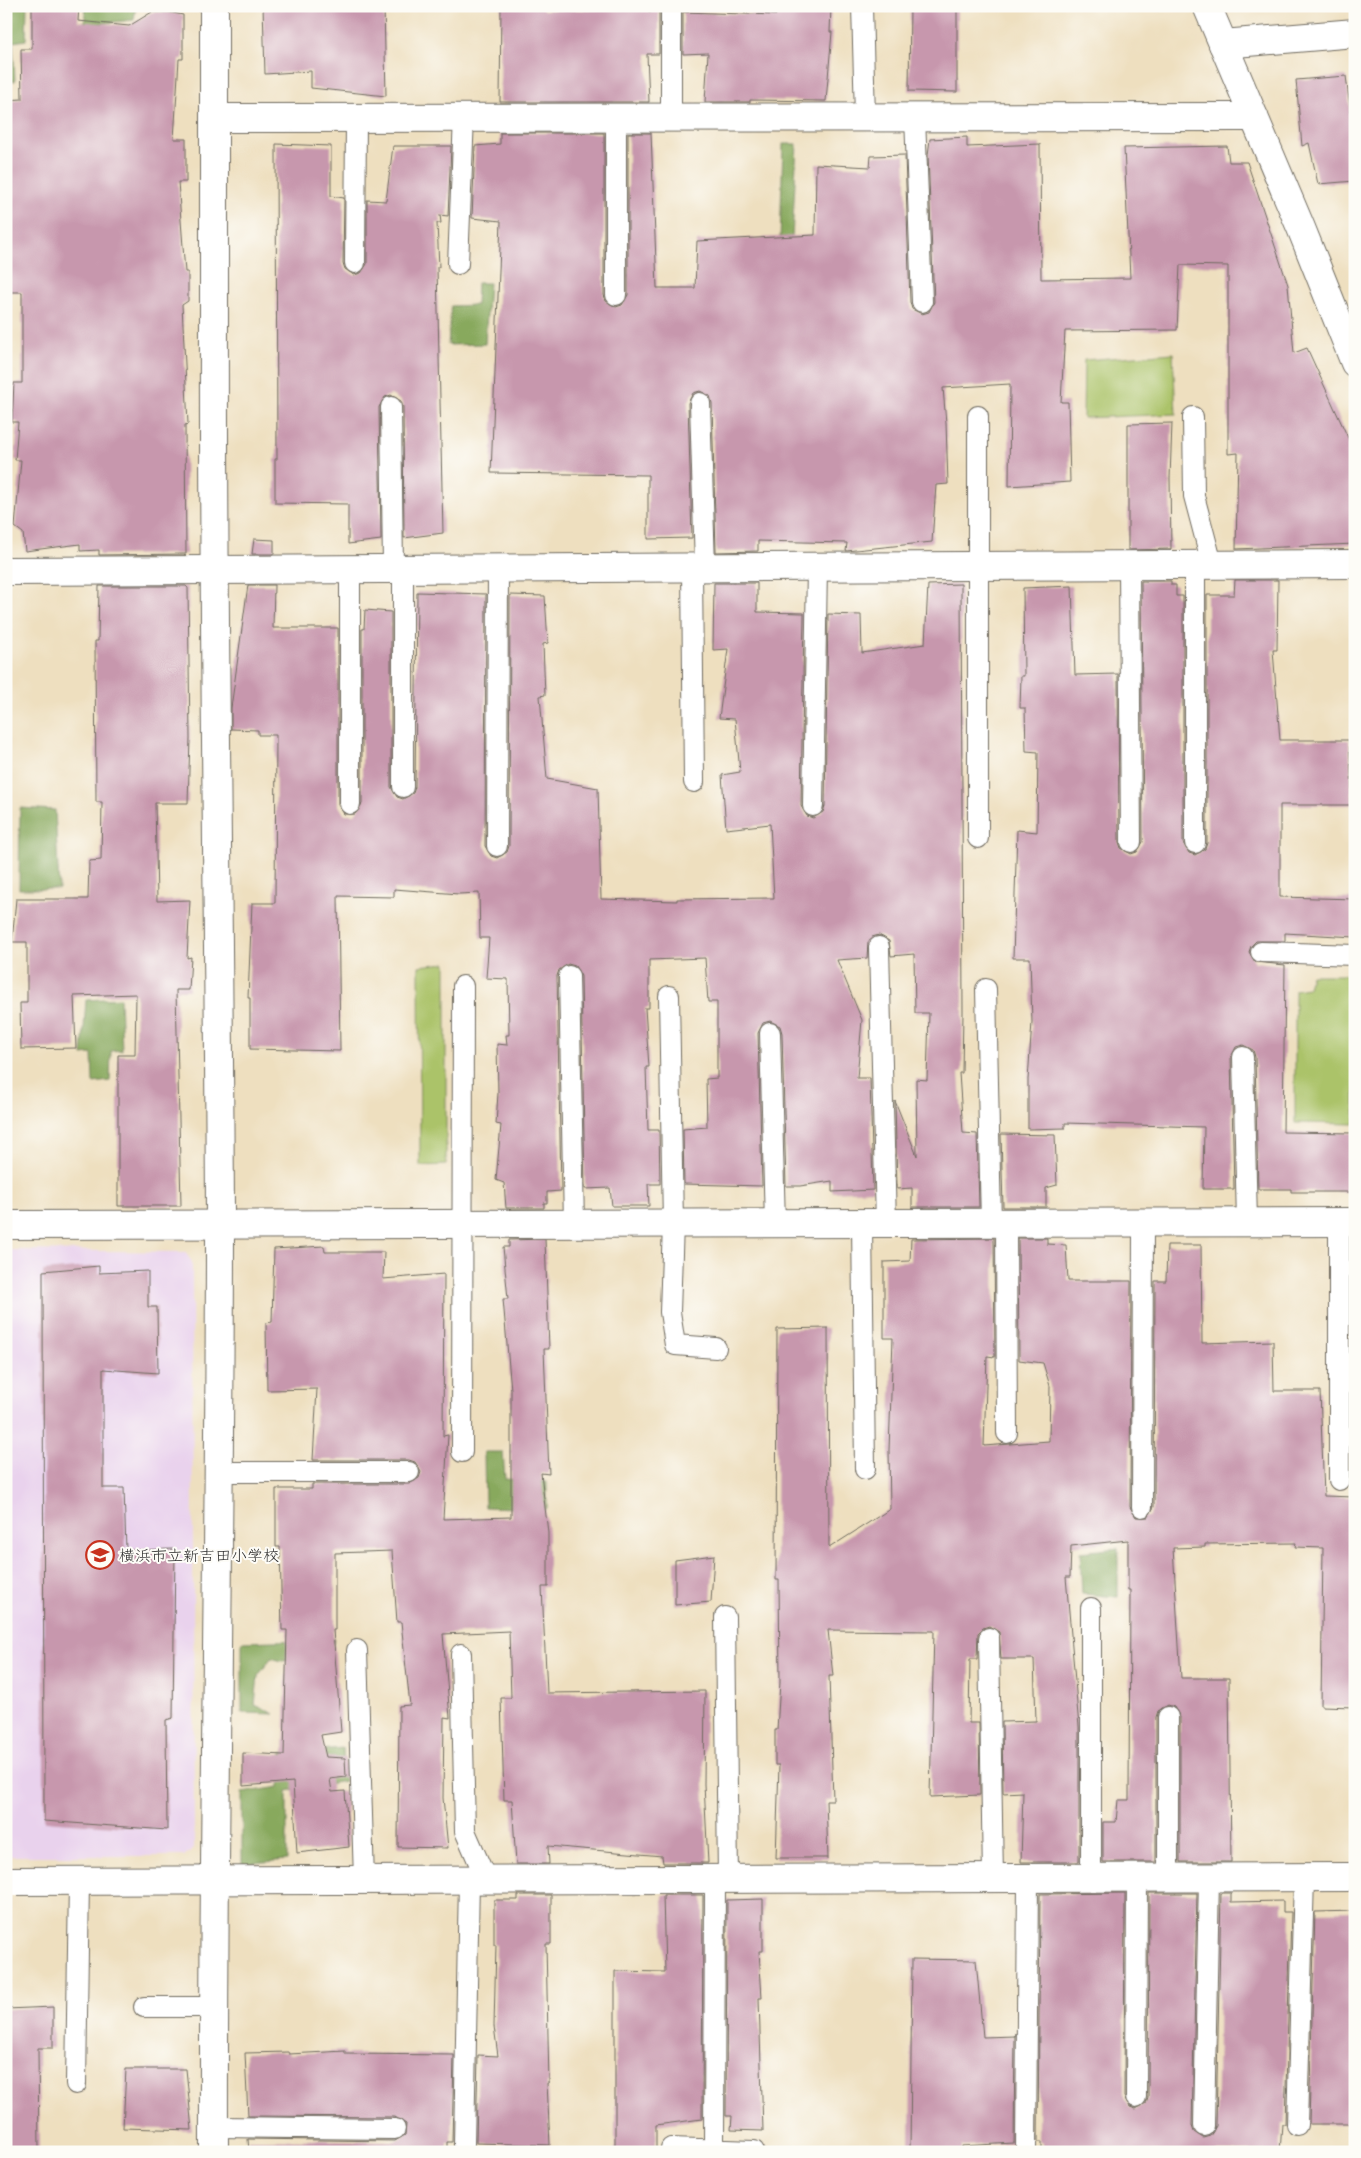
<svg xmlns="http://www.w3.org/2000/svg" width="1361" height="2158" font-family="Mynerve,'Klee One',sans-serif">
<rect width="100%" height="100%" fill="#fdfcf7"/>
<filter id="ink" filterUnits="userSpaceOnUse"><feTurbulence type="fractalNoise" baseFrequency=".02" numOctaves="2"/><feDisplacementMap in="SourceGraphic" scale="10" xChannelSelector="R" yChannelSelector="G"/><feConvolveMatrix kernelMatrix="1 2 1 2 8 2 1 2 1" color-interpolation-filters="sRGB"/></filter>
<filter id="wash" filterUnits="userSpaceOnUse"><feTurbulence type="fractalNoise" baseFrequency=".0096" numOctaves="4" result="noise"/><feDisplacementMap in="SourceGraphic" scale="20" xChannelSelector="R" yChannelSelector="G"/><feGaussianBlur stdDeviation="1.12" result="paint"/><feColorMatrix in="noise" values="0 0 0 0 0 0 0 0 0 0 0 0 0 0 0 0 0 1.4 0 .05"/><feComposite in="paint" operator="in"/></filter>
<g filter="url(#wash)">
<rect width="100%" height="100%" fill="#eedfbf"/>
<path fill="#e9d2ed" d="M6,1250L185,1252L192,1262L194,1848L184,1856H6Z"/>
<path fill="#abc369" stroke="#6b774a" d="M1173,353L1176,414L1083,418L1084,360Z
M446,963V1165L420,1166L419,966Z
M1311,975H1355V1124L1295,1123V990L1308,988Z"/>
<path fill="#88a95d" stroke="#5a6a44" d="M6,6H27L26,40L13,42L15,81H6Z
M86,6H136L134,20L93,24L84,31Z
M783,144H797L792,239L779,275Z
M477,283H489L485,344L448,345L451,306L476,305Z
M20,808L55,810L59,889H19Z
M120,998L122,1050L111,1051L110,1081L93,1083L92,1054L82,1055L86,1000Z
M484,1452H503L505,1479L547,1482V1509L485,1507Z
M1118,1548V1597L1082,1594L1080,1552Z
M335,1639L331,1656L282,1661L271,1658L258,1676L255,1705L274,1714L242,1713V1642Z
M343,1748L344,1781L287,1791V1860L242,1864V1793L279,1787L282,1753Z"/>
<g id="blocks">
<path fill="#c797ad" d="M32,6H79L78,21L129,26L152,12H168L183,15V59H179L174,139H186V182H178L185,272H188V301L182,305L188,424L185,425L186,554L99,555V550L80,551V544L25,551L23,533L15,527L21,460H15L18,422H12L14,383H22V292H8L6,100L22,99L21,49H32Z
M263,6H384L386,96L311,88V71L265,74Z
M501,6H542L543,10L647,9L648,11H659V54H647L649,102H500Z
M776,6H831L830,32H832L826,101L750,100V102H705L708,53L683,54V12L776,15Z
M910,6H957V92L909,91Z
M1346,76L1355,146V181L1318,184L1309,143L1302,146L1296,80Z
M500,133H604V295L606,301L616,307L622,305L628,295V133H651L657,288H695L697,241L815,235L816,164L870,167L871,156L905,155L910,302L912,309L922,314L929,312L934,302L928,155L930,139L967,137V147L1040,144L1041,279L1130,278L1124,148L1227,146L1229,162H1247L1288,285L1294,353L1307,348L1355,453V544L1236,549L1238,453L1228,454V266L1180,265L1177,330L1065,331L1061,402H1068L1070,482L1009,486L1010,384L943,388L946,423L948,484L936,485L932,542L846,551L847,543L758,541V551L716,552L712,403L710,396L700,391L693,393L688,403L692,538L648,539V475L491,473L501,221L472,218L475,146L500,144Z
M276,144L331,146V196L344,198L343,263L345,269L354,275L361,273L367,264V200L386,201L393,146H451L448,216L440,215L441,223H437L439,267H437L443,533L404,538L403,407L401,401L391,395L385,397L379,407L381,540L348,544V504L275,503V459H277Z
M1172,423L1170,478L1171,549L1128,550V424Z
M254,539L274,540V554H252Z
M1235,580H1278L1277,650H1273L1280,740H1349L1353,805H1280V897L1355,899V937L1285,933V941H1256L1251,946L1249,952L1255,962L1285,965L1283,1132L1355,1133V1192H1291V1189H1258L1255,1057L1253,1050L1243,1045L1236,1047L1231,1057L1234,1189H1203L1204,1127L1065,1123V1128L1028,1129V1080L1032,1022L1030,958H1013L1017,830L1037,832L1038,752L1026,751L1025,708H1020L1021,676H1024L1023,588L1072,586L1075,675L1118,674L1119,842L1121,848L1131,854L1137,852L1143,842L1141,581H1171V585H1176V596H1183V843L1189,853L1195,855L1205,849L1207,843V595H1234Z
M714,583H757V612L804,613L801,806L807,816L813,818L823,812L825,806L828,614L861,615L862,653L925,644L928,585L961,584L963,1013L962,1073H959L963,1133L977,1134L979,1207H912V1188L897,1189L895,1101L917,1156L916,1079L927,1080L929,1013H915L914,954L891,956L889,941L879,935L872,937L868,942L867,958L837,960L862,1020L857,1078H870L873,1190L832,1192V1181L800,1186H786L782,1033L780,1026L770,1021L763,1023L758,1033L762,1186L684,1184L683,1129L707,1127L706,1079L717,1078V1002H708L705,958L649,960V1008H645L649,1067H646L648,1130H659L660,1184H648L649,1206H612L610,1188L585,1189L581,976L575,966L568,964L559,970L557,976L561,1191L547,1192V1203H544V1208H506L504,1183L496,1180L501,1125L496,1124L498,1093L497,1044L507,1045L506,1035H509L508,979L486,978L489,938H480L479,893L459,894L394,889V897L338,896L340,1051L250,1049V998H248L252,903H275L276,735H258V730L231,729V708L248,585H274L273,628H338V804L344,814H355L362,804V629H364L365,610L391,612V787L397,797L403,799L413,793L415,787L417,592L486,594L485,846L491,856L497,858L507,852L509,846L510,595L545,596L548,643L543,644L545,695L540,696L547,779L598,788L601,899L677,901V899L774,898L770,824L726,829L722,775L740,772L735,719L719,718L728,649L713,650Z
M99,586H186L188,588L190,738L188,803H155L157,901L190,900L187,958L191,957L189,990H176L181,1206H118V1055H135L136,994L74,996L76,1048L21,1049L20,1003H27V942H12L16,899H88L89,861L101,860L102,802H96L95,641H98Z
M1001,1134L1055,1135L1057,1185L1046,1188V1207H1003Z
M994,1238L995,1357L987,1356L984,1446L1049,1441L1050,1386L1043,1363L1019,1360L1018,1238H1047V1244L1066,1245L1068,1281H1131L1130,1507L1136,1517H1148L1154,1507L1155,1281H1166L1167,1245H1201L1202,1343L1273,1341L1274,1391H1320L1324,1496L1355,1497V1707L1321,1706L1323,1548L1295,1547L1296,1543L1205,1544V1547L1173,1548L1181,1678H1229L1231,1862H1180V1717L1174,1707L1168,1705L1158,1711L1156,1717V1862H1103V1822H1116L1118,1800H1129L1130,1590H1128V1540L1071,1546L1070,1577H1066L1079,1727V1862H1021L1023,1792L1003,1793L1002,1722L1036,1721L1034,1659H1001L999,1632L989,1626L983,1628L978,1633L977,1659H970L969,1723H979L980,1795L930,1797L934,1631L828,1630L833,1676H829L833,1800H826L828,1858H776L779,1765H775V1730H777L780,1682L779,1580H776L777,1329L828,1328L829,1548L890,1509L889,1450L893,1338H884V1262L910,1261L911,1239Z
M545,1239L549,1349H544L549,1474L541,1473L548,1533V1587H542L547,1693L705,1691L704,1784L708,1863H663L662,1856L548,1846L549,1864H516L512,1800H504L501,1698H511L509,1631L443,1634L450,1718L444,1717L443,1798L448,1848L398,1847L399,1706L410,1705L401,1622H397L392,1551L335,1553V1630H333L341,1732L321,1735L326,1757L345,1758L346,1777L330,1779L332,1792L345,1791L349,1847L297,1853L293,1782L243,1786V1753L284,1755L287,1630H282L280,1547H276V1489H312V1484H409L419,1478L421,1472L415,1462L409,1460H313L317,1389L267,1390L266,1323L272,1322L274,1249L324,1246L325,1252H384L383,1279L444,1274L443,1436L448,1435L443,1519L511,1517V1390L503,1299H508L503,1247H509V1240Z
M99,1266V1273L148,1271V1307H157L158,1373L103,1369V1488H124L126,1550L175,1549L173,1718L166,1720L167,1830L44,1821L43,1271Z
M714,1555L711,1602L675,1605V1560Z
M1125,1893L1124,2097L1130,2107L1136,2109L1146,2103L1148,2097L1149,1893H1197L1192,2126L1194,2132L1203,2138L1210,2136L1216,2126L1221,1893H1231V1902L1283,1901V1912H1291L1285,2124H1282L1280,2152H1042V2142H1038L1040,1894Z
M518,1895H551V1944H546L549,2083H547L550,2145L476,2143L478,2055L498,2056L494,2026L496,1945H494V1900H518Z
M663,1895H703L702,2119L656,2125V2152H615V1971L665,1972Z
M763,1899V1951H759L762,1998H759L763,2131L731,2130L732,2116H726L727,1900Z
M1355,1911V2124H1309L1315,1912Z
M912,1959L976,1960L983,2037L1015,2036V2033L1014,2143L962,2146V2152H910Z
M53,2007V2048H38L39,2152H6V2009Z
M345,2051V2054L454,2055L452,2142H447V2152H249L248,2139L395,2141L405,2135L406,2124L395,2117L248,2116L245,2053L288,2052L289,2054Z
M126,2069H186L192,2130L123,2128Z"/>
</g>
</g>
<g filter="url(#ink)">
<use href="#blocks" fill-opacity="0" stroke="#6f6a5f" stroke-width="1"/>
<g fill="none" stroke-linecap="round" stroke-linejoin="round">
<defs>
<path id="service" d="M671,6V117
M862,6L865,117
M616,117V295
M915,117L922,302
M355,263L356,117
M458,264L464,117
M700,403L705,567
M391,407L393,569
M1193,417L1194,496L1212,564
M1129,565L1131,842
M1195,565V843
M692,567L694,782
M350,569V804
M403,569V787
M813,806L817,567
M978,838V416
M497,846L498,569
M879,947L886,1224
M1261,952L1355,955
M569,976L574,1224
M986,989L991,1224
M669,996L673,1224L670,1312L675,1345L716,1348
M770,1033L775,1225
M1243,1057L1247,1222
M862,1224L865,1469
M1006,1224L1007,1433
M462,1452L463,986
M217,1472H409
M1339,1480V1222
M1142,1507L1143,1223
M1091,1608V1878
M725,1617L728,1879
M989,1638L993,1878
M357,1650L364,1880
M461,1654L465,1831L486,1879
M1168,1878V1717
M144,2007H214
M76,2084L79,1881
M1136,2097L1137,1878
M1297,2125L1304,1878
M1204,2126L1209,1878
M214,2127L395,2129
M464,2145L469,1880
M671,2148L754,2151
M714,2149L715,1879
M1026,2152L1028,1878"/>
<path id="minor" d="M1223,44L1355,33
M214,118L1254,117
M214,320V6
M6,571L1355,564
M6,1225L1355,1222
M6,1881L1355,1877"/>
<path id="tertiary" d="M1207,6L1301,228L1355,363
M214,320C213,621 219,921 220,1222C220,1532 213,1842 214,2152"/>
</defs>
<use href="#service" stroke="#6f6a5f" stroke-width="22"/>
<use href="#minor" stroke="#6f6a5f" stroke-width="30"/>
<use href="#tertiary" stroke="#6f6a5f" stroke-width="30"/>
<use href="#service" stroke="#fff" stroke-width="20"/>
<use href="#minor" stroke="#fff" stroke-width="28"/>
<use href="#tertiary" stroke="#fff" stroke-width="28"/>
</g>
</g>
<defs>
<symbol id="school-ring" viewBox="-11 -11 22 22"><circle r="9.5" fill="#fdfcf7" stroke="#c8321e" stroke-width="1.5"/><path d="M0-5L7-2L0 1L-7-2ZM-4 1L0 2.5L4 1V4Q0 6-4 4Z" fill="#c8321e"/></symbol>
</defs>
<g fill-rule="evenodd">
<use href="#school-ring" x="84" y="1539" width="32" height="32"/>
</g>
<g text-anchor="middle" stroke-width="4" stroke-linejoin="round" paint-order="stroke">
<g font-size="16" fill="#2b2b2b" stroke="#fdfcf7" text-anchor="start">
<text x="119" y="1561">横浜市立新吉田小学校</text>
</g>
</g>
<rect width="1361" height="2158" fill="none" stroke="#fdfcf7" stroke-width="25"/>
</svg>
